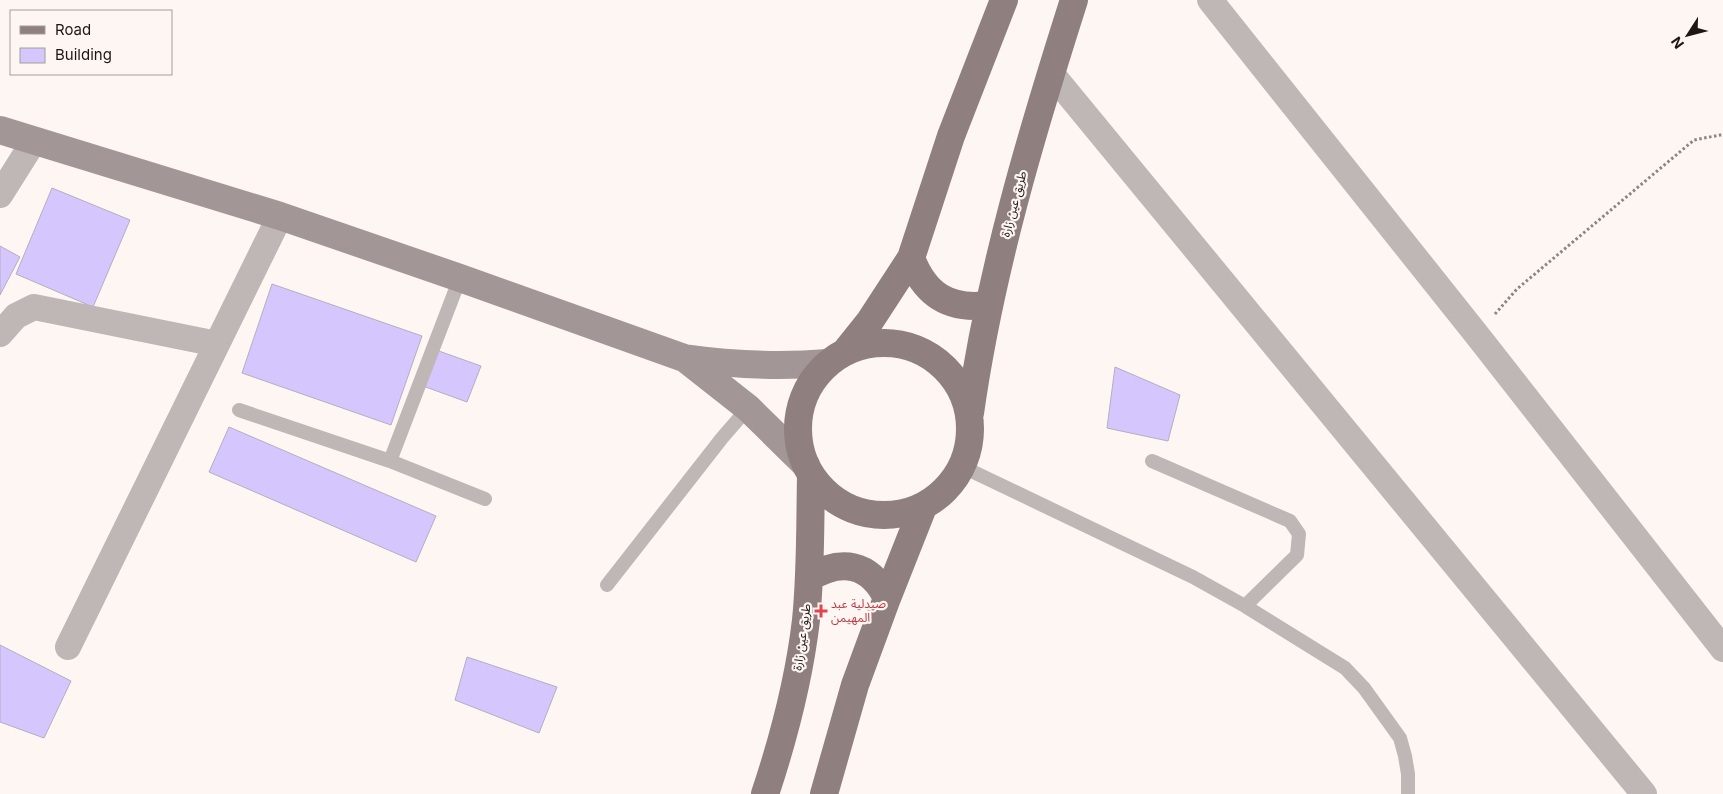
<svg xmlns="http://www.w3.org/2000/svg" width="1723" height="794" font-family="Inter,'Noto Sans Arabic',sans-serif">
<rect width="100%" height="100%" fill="#fef6f3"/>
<path fill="#d5c7fd" stroke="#b2afbf" d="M52,188L130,220L93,307L16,274Z
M0,246L20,257L0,295Z
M272,284L422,336L391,425L242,373Z
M436,350L481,366L467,402L423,386Z
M1115,367L1180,395L1168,441L1107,428Z
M229,427L436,516L416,562L209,472Z
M0,645L71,681L44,738L0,722Z
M467,657L557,687L539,733L455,700Z"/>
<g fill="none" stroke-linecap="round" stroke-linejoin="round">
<path stroke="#8c8582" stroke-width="3" stroke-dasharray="2.5 2.5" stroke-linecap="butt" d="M1495,314L1517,289L1694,140L1720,135H1723"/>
<path stroke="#bfb6b6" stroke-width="14" d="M239,410L390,461L485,499
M390,461L460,278
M1152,461L1290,521L1299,534L1297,555L1245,606
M963,467L1193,577L1245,606L1345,668L1364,688L1400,738L1405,756L1408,774V794
M607,585L722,438L748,408"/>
<path stroke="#bfb6b6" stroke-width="26" d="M1210,0L1477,335L1723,649
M1051,73L1644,794
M0,195L34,141
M0,334L16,316L34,307L217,344
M68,647L280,216"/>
<path stroke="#a39696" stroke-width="28" d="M0,130L280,216L460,278L684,358C733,365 779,367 828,363
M687,360L748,408L806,465"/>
<path stroke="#8f7f7f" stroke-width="28" d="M911,258C925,295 949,310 988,305
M798 429a86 86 0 1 1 172 0a86 86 0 1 1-172 0Z
M846,351L870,321L911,258L951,136L1004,0
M970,413C990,272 1031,135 1074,0
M809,578C841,558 870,563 887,598
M765,794C784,737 799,680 806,620C811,572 810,524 811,476
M824,794L855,685L887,598L923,507"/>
</g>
<path fill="#e0444e" stroke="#fef6f3" stroke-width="2" d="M818.5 603.5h5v5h5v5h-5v5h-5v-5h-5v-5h5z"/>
<g text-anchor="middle" stroke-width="4.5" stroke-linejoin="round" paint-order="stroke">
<g font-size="12" fill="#1d1714" stroke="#fef6f3">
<text transform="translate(1014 204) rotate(-75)" y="4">طريق عين زارة</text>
<text transform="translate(802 637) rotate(-82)" y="4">طريق عين زارة</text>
</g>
<g font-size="12" fill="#be3a42" stroke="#fef6f3" text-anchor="start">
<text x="831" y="608">صيدلية عبد<tspan x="831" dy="14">المهيمن</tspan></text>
</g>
</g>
<rect x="10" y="10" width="162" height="65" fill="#fef6f3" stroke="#a49d9a"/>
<rect x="20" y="26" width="25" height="8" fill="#8f7f7f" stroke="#a49d9a"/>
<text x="55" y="35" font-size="15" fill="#1d1714">Road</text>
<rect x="20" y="48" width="25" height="15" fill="#d5c7fd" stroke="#a49d9a"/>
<text x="55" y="60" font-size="15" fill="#1d1714">Building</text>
<g transform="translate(1688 35) rotate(234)" stroke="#fef6f3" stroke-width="4" paint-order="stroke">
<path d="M0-4L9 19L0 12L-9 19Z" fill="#1d1714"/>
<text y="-8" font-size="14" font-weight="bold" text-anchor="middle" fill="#1d1714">N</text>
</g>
</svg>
